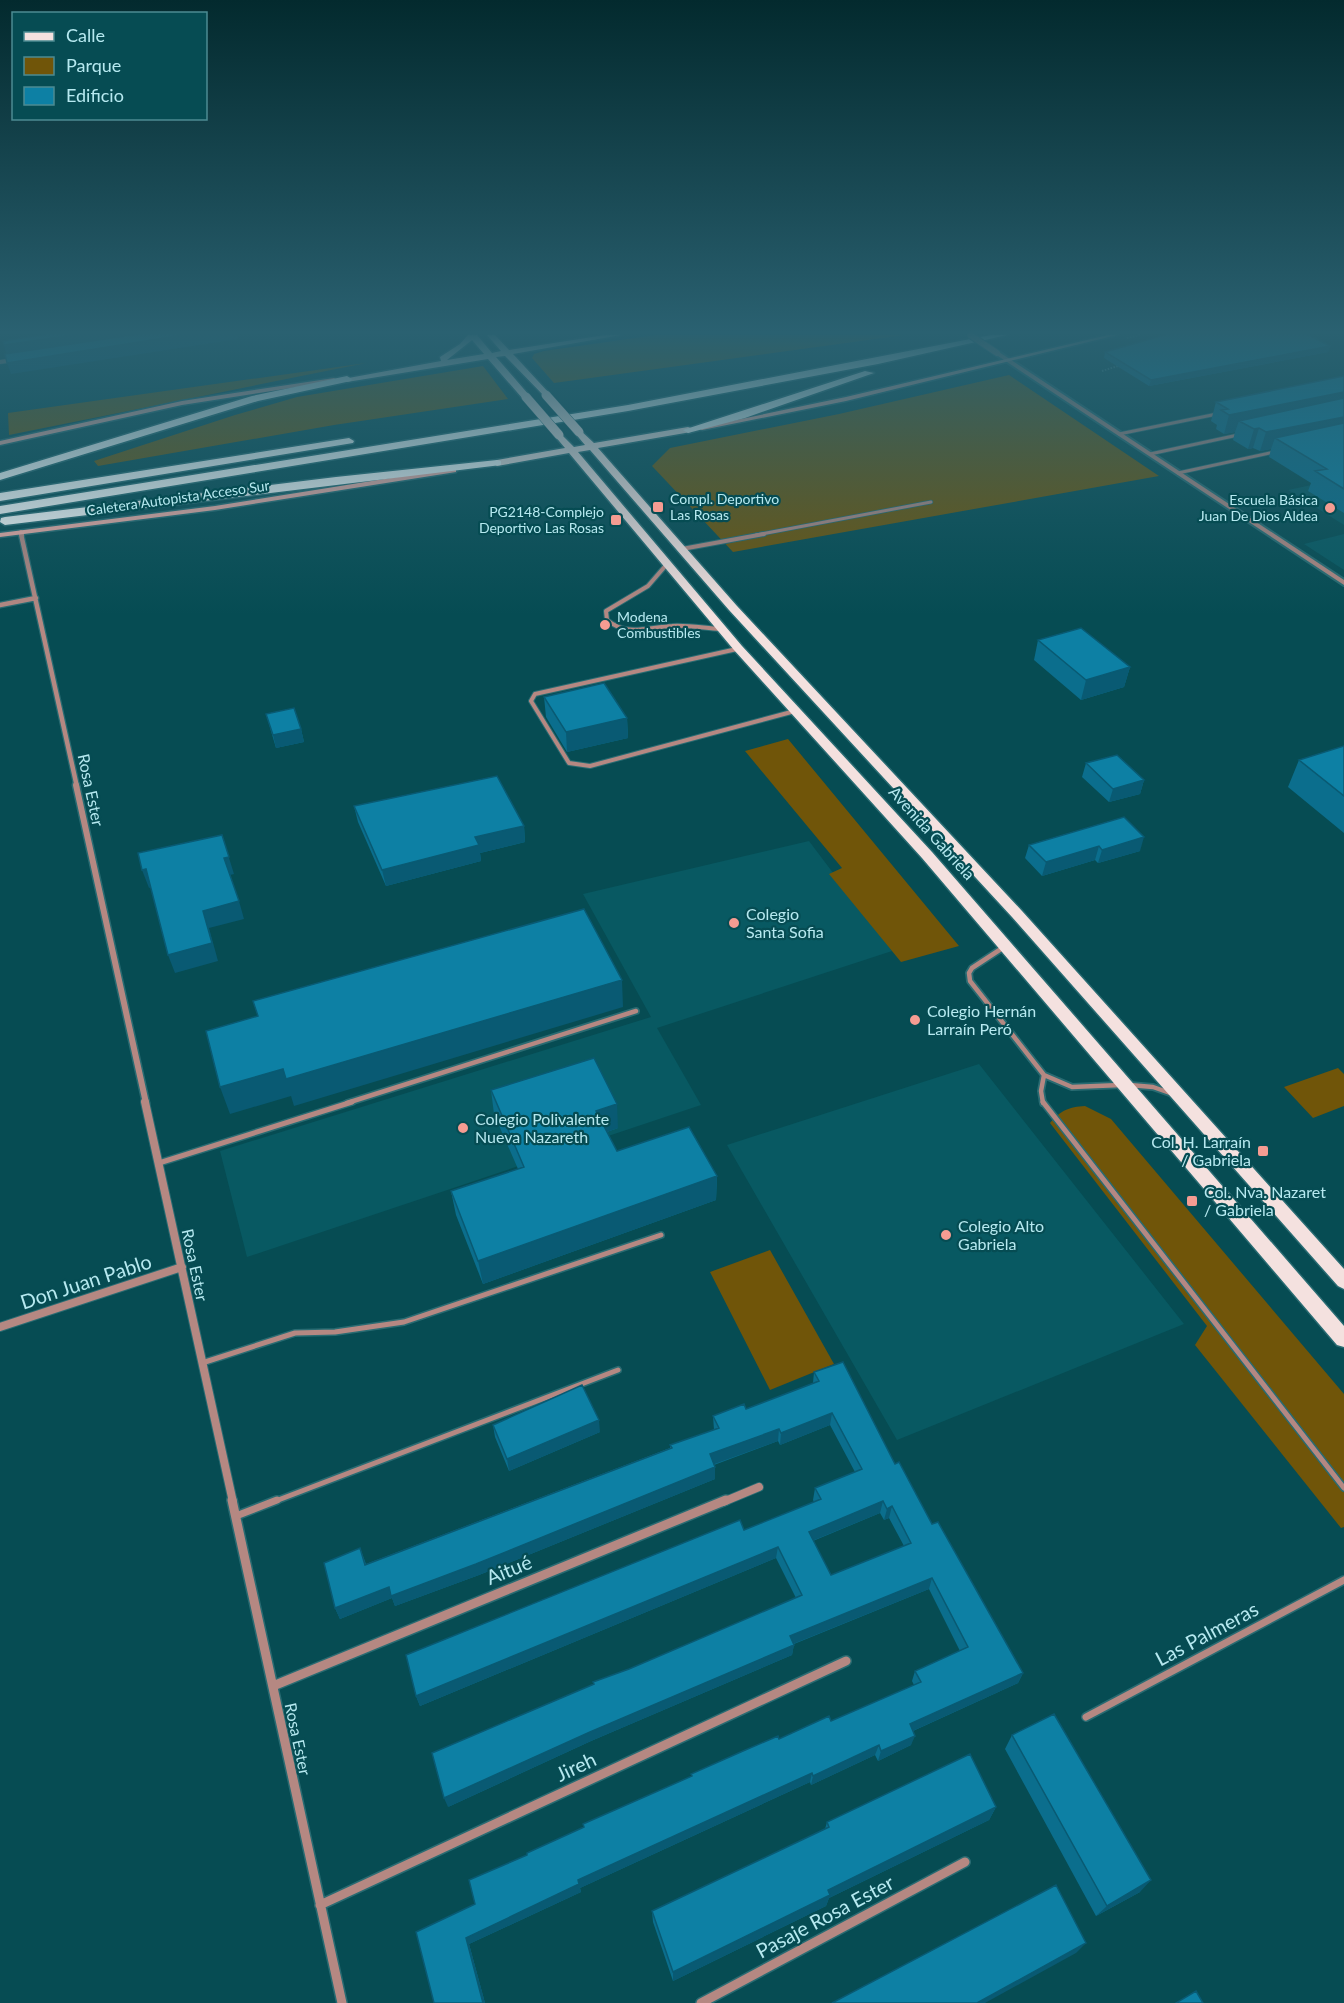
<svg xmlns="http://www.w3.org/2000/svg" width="1344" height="2003" font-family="Lato,sans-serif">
<rect width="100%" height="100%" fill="#064c53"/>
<path fill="#085962" d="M1344,478V525L1288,490Z
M1344,534V570L1304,544Z
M809,841L892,951L657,1028L701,1105L247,1257L220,1151L651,1017L583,894Z
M979,1064L1184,1324L897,1440L727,1145Z"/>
<path fill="#705509" d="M656,335H904L554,383L532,358L534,354L544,351Z
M366,363L9,435L8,413Z
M483,366L508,399L334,425L98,466L94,461L235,415L297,397Z
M1009,375L1159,476L733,552L652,466L670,448L839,414Z
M788,739L959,946L901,962L829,874L842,868L745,751Z
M1338,1068L1344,1074V1106L1313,1118L1284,1087Z
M1085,1106L1111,1119L1344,1394V1527L1341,1528L1195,1345L1207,1326L1050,1123C1061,1110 1069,1107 1085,1106Z
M770,1250L834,1364L770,1390L710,1272Z"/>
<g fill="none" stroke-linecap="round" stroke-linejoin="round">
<defs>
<path id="service-far4" d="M1119,434L1217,414
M1150,454L1238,435
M1178,473L1274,452
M756,535L931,502"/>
<path id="service-far3" d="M682,549L764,534
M667,564L648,586L606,611L607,620C627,637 648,627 672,626C687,625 704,628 720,629
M737,649L535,694L531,701L569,763L590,766L795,711"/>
<path id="service-far2" d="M1004,947L972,968L969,973L970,981L1044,1075L1072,1087L1121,1085
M1129,1085L1153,1087L1170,1093
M347,1103L636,1011
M1043,1103L1041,1091L1044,1075"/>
<path id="service-far1" d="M1043,1102L1344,1488
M159,1163L352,1102
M202,1363L295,1333L335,1332L404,1322L661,1235
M273,1502L618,1370"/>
<path id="service" d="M236,1516L277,1500
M1086,1717L1344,1580"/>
<path id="minor-far4" d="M0,362L14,360
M21,532L22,535"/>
<path id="minor-far3" d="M21,534L77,787
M0,605L36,598"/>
<path id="minor-far2" d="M76,785L146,1103"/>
<path id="minor-far1" d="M145,1102L233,1502
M0,1327L182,1267
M723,1502L759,1487"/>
<path id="minor" d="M232,1500L342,2003
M273,1686L726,1500
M320,1905L846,1661
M701,2003L965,1862"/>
<path id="tertiary" d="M995,352H999L1344,580V585L995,354Z"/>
<path id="secondary" d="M1108,335H1117L846,401L702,430L698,428L846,397Z
M334,378L336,379V381L182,405L0,445V441L182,401Z
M453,468H456V472L215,510L0,537V533L215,506Z"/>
<path id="primary" d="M468,335H477L492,353L501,351L487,335H495L509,350L605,335H621L513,354L549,393V397L546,398L505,356L496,357L529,395V399H523L488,359L347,382L343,379L441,361L440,357L460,344ZM472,340L484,354L447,360Z
M688,427L691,428V432L598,448L737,606L1022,911L1344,1269V1289L1338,1286L1012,917L729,610L590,450L578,452L742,646L932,852L1344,1326V1347L1337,1345L922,858L734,650L569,453L497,466L492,463L497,460L565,448L554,435L559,432L574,447L585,445L574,432L579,429L594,443Z"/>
<path id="motorway" d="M991,335H1007L878,364L628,411L0,514V506L628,405Z
M865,371L874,373L745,418L688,433L683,430Z
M347,376L352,379L351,381L258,401L0,480V473L252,396Z
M349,438L354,441L353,443L0,501V493Z
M497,460L501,461V465L5,525L0,522L1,518L5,517L336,477Z"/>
</defs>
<use href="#service-far4" stroke="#296b72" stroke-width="4.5"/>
<use href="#service-far3" stroke="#296b72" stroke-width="6"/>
<use href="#service-far2" stroke="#296b72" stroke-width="8"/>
<use href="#service-far1" stroke="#296b72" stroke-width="8"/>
<use href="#service" stroke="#296b72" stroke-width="10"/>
<use href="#minor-far4" stroke="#296b72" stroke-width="5"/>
<use href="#minor-far3" stroke="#296b72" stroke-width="7"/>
<use href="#minor-far2" stroke="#296b72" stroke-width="9"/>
<use href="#minor-far1" stroke="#296b72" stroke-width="10"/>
<use href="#minor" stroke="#296b72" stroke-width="12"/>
<use href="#tertiary" stroke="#296b72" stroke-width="4"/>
<use href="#secondary" stroke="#296b72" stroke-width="3"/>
<use href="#primary" stroke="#296b72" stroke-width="3"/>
<use href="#motorway" stroke="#296b72" stroke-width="3"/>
<path stroke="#4a8990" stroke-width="2" stroke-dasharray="1.5 1.5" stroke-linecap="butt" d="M1127,338L1141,335
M1102,371L1121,365"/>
<use href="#service-far4" stroke="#b58882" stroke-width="3"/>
<use href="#service-far3" stroke="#b58882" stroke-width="4"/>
<use href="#service-far2" stroke="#b58882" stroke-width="4.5"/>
<use href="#service-far1" stroke="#b58882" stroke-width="5"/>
<use href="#service" stroke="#b58882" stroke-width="7"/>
<use href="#minor-far4" stroke="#b58882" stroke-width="4"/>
<use href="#minor-far3" stroke="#b58882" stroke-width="4.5"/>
<use href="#minor-far2" stroke="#b58882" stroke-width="6"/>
<use href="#minor-far1" stroke="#b58882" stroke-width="8"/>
<use href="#minor" stroke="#b58882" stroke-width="9"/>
<use href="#tertiary" fill="#b58882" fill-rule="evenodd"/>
<use href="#secondary" fill="#f6aea6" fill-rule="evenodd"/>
<use href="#primary" fill="#f4e1df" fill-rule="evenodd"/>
<use href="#motorway" fill="#fff" fill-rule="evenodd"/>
<defs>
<path id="tertiary-bridge" d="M970,335L997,353"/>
<path id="primary-bridge" d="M546,395L579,432
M526,397L559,435"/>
</defs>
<use href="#tertiary-bridge" stroke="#296b72" stroke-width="8" stroke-linecap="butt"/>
<use href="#primary-bridge" stroke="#296b72" stroke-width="10" stroke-linecap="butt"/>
<use href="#tertiary-bridge" stroke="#b58882" stroke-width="6"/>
<use href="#primary-bridge" stroke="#f4e1df" stroke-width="9"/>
</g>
<path fill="#0b6e8d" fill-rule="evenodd" d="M1168,334H1310L1309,336L1330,346L1328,352L1149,386L1104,358L1105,352Z
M1344,376V513L1308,491L1311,483L1269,457L1271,449L1260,451L1253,448L1248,449L1233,440L1235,432L1224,434L1216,429L1217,425L1211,421L1216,402Z
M1038,640L1130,667L1124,687L1081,700L1034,660Z
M544,697L627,718L628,738L567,752L546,717Z
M266,714L301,729L304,742L276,748Z
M1344,746V833L1288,787L1299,760Z
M1086,763L1144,780L1140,794L1109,802L1082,777Z
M354,806L524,826L525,842L480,853L481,861L386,886L358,822Z
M1124,817L1140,851L1098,863L1095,860L1042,876L1025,858L1029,845Z
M491,1090L618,1128L607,1132L617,1151L717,1176L716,1200L483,1284L456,1215L451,1191L518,1169L494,1114Z
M814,1372L895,1464L1023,1673L1018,1683L913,1731L911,1745L878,1761L875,1755L811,1785L810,1782L580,1888L581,1892L469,1944L485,2003H434L475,1904L527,1855L691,1777V1774L779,1739L831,1721L914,1685L912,1681L915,1671L960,1651L929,1589L794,1644L792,1655L591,1741L448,1807L629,1669L796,1598L776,1558L420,1706L416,1696L744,1530L814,1502L813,1500L815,1488L855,1472L830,1425L780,1445L778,1441L714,1465L715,1479L479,1575L395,1606L392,1598L340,1619L335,1608L360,1548L366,1564L670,1448V1445L714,1430L713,1416L746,1409L813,1383ZM880,1513L884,1520L889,1518L904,1546L831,1575L813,1541Z
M493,1425L600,1432L509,1471L495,1437Z
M1012,1735L1140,1892L1096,1916L1005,1749Z
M996,1807L989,1820L829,1898L826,1906L673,1981L653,1922L652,1911L825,1829L827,1822Z"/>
<path fill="#095a73" d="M81,334H161L7,357L4,345Z
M189,334H237L238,339L11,374L7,363Z
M1330,346L1328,352L1149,386L1151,380Z
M1344,392V410L1239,421L1235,432L1224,434L1229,415Z
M1344,417V435L1275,438L1271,449L1260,451L1266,432Z
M1259,428L1253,448L1248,449L1254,429Z
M1130,667L1124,687L1081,700L1086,680Z
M627,718L628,738L567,752L566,732Z
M301,729L304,742L276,748L273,735Z
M1144,780L1140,794L1109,802L1113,789Z
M524,826L525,842L480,853L481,861L386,886L382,870L475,837Z
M222,835L234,874L230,875L224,858Z
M1144,837L1140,851L1098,863L1102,850Z
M1099,846L1095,860L1042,876L1046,862Z
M146,869L152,887L149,888L142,870Z
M239,901L244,919L209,928L218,961L175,973L168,955L203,911Z
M622,980L623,1007L294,1106L291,1096L230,1114L220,1087L283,1069Z
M617,1104L618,1128L598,1135L596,1111Z
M717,1176L716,1200L483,1284L478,1261Z
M832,1413L830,1425L780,1445L781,1433Z
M599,1420L600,1432L509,1471L507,1459Z
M779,1429L778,1441L709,1466L710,1454Z
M715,1467V1479L479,1575L395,1606L392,1598L340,1619L335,1608L389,1587Z
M883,1501L880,1513L807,1543L809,1532Z
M892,1506L889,1518L884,1520L887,1509Z
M778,1547L776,1558L420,1706L416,1696Z
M932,1578L929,1589L788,1646L790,1636Z
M794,1645L792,1655L591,1741L448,1807L444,1798L590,1732Z
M1023,1673L1018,1683L906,1734L910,1724Z
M915,1736L911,1745L878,1761L881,1751Z
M879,1745L875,1755L811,1785L813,1776Z
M812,1773L810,1782L580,1888L581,1892L469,1944L485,2003H483L466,1938L578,1880Z
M996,1807L989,1820L829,1898L826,1906L673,1981V1972L828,1890Z
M1151,1880L1140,1892L1096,1916L1107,1906Z
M1086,1943L1076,1953L985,2003H977Z"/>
<path fill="#0d80a4" stroke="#095a73" stroke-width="1.5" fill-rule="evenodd" d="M47,334H81L4,345L3,341Z
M138,334H189L7,363L5,354Z
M1168,334H1307L1330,346L1151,380L1105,352Z
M1344,376V392L1229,415L1221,410L1228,409L1216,402Z
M1344,398V417L1266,432L1259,428L1254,429L1239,421Z
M1344,423V489L1315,471L1327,469L1275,438Z
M1081,628L1130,667L1086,680L1038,640Z
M604,683L627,718L566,732L544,697Z
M294,708L301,729L273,735L266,714Z
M1344,746V796L1299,760Z
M1117,755L1144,780L1113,789L1086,763Z
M497,776L524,826L475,837L479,845L382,870L354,806Z
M1124,817L1144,837L1102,850L1099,846L1046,862L1029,845Z
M222,835L229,857L224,858L239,901L203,911L212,943L168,955L146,869L142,870L138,853Z
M584,909L622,980L286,1079L283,1069L220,1087L206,1031L258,1016L253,1001Z
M594,1058L617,1104L596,1111L617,1151L689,1127L717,1176L478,1261L451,1191L524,1167L491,1090Z
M843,1362L895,1464L899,1462L932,1524L938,1522L1023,1673L910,1724L915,1736L881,1751L879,1745L813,1776L812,1773L578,1880L579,1884L466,1938L483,2003H434L416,1932L475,1904L469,1880L527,1855V1853L584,1827L583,1824L692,1776L691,1774L743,1751L778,1736L779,1739L829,1716L831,1721L921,1682L915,1671L968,1647L932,1578L790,1636L794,1645L590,1732L444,1798L432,1753L594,1684L593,1682L629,1669L802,1595L778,1547L416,1696L406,1655L740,1520L744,1530L821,1499L815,1488L862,1469L832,1413L781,1433L779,1429L710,1454L715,1467L476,1564L391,1596L389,1587L335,1608L324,1563L360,1548L365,1565L672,1448L670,1445L719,1428L713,1416L744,1404L746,1409L819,1381L814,1372ZM883,1501L887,1509L892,1506L911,1543L831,1575L809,1532Z
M582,1385L599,1420L507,1459L493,1425Z
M1054,1714L1151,1880L1107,1906L1012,1735Z
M970,1754L996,1807L828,1890L830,1895L673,1972L652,1911L829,1827L827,1822Z
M1056,1885L1086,1943L977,2003H832Z
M1196,1991L1203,2003H1176Z"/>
<linearGradient id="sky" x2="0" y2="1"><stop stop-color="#032a2e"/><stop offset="0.54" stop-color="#2a6171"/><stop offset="1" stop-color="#2a6171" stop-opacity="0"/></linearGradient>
<rect width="1344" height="615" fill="url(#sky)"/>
<g fill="#f59c92" stroke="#064c53" stroke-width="2">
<rect x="652" y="501" width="12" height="12" rx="3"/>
<circle cx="1330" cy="508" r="6"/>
<rect x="610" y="514" width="12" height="12" rx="3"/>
<circle cx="605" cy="625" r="6"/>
<circle cx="734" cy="923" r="6"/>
<circle cx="915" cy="1020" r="6"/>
<circle cx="463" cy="1128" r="6"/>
<rect x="1257" y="1145" width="12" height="12" rx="3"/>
<rect x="1186" y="1195" width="12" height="12" rx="3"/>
<circle cx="946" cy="1235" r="6"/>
</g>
<g text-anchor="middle" stroke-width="4.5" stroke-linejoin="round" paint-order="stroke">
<g font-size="14" fill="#b6e9f0" stroke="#064c53">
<text transform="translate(178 498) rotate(-8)" y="5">Caletera Autopista Acceso Sur</text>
</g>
<g font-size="14" fill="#b6e9f0" stroke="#064c53" text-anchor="start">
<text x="670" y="504">Compl. Deportivo<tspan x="670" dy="16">Las Rosas</tspan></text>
<text x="1318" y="505" text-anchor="end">Escuela Básica<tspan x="1318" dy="16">Juan De Dios Aldea</tspan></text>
<text x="604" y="517" text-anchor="end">PG2148-Complejo<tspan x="604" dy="16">Deportivo Las Rosas</tspan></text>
<text x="617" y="622">Modena<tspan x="617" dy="16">Combustibles</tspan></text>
</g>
<g font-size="16" fill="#b6e9f0" stroke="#064c53">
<text transform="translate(91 790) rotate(78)" y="6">Rosa Ester</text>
<text transform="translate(932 833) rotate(48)" y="6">Avenida Gabriela</text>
<text transform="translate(195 1265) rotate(78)" y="6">Rosa Ester</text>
<text transform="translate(298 1739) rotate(78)" y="6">Rosa Ester</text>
</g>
<g font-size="16" fill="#b6e9f0" stroke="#064c53" text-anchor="start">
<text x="746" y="920">Colegio<tspan x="746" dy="18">Santa Sofia</tspan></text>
<text x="927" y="1017">Colegio Hernán<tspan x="927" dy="18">Larraín Peró</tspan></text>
<text x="475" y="1125">Colegio Polivalente<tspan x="475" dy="18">Nueva Nazareth</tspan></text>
<text x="1251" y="1148" text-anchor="end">Col. H. Larraín<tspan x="1251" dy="18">/ Gabriela</tspan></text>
<text x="1204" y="1198">Col. Nva. Nazaret<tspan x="1204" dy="18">/ Gabriela</tspan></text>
<text x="958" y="1232">Colegio Alto<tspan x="958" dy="18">Gabriela</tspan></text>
</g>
<g font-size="20" fill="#b6e9f0" stroke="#064c53">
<text transform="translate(86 1282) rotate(-18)" y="7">Don Juan Pablo</text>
<text transform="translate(509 1570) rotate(-22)" y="7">Aitué</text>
<text transform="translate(1207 1634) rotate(-28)" y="7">Las Palmeras</text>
<text transform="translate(576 1767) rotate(-25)" y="7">Jireh</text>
<text transform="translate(825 1917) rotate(-28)" y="7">Pasaje Rosa Ester</text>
</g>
</g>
<rect x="12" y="12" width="195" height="108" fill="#064c53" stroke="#4c8b92" stroke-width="1.5"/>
<rect x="24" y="32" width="30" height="9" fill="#f4e1df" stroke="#4c8b92" stroke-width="1.5"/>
<text x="66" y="42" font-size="18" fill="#b6e9f0">Calle</text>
<rect x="24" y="57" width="30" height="18" fill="#705509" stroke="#4c8b92" stroke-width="1.5"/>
<text x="66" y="72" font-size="18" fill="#b6e9f0">Parque</text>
<rect x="24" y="87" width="30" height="18" fill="#0d80a4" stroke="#4c8b92" stroke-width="1.5"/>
<text x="66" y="102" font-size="18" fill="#b6e9f0">Edificio</text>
</svg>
